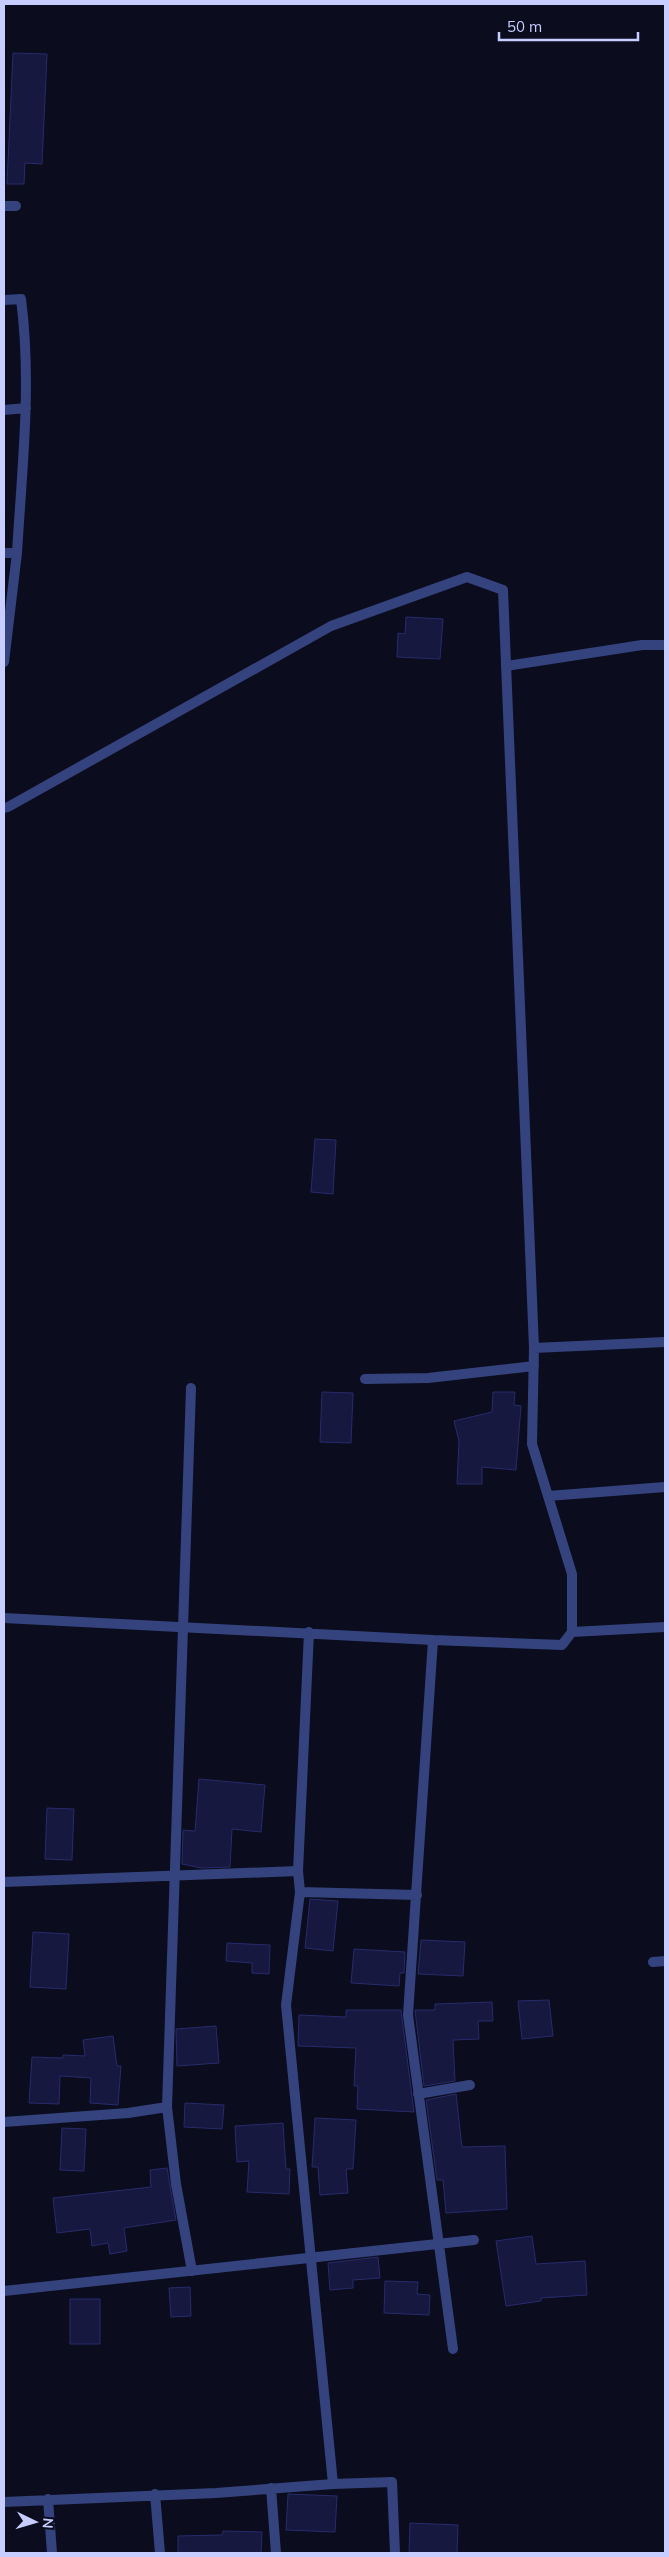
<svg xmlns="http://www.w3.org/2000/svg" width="669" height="2557" font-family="Mulish,sans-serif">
<rect width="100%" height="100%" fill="#0b0c1d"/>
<path fill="#16183f" stroke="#272b6b" d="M13,53L47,54L42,164L25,163L24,184H7Z
M406,617L443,619L440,659L397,657L398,633L405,634Z
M315,1139L336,1140L333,1194L311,1192Z
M322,1392L353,1393L351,1443L320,1442Z
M493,1392H515L514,1405L521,1406L516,1470L482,1467V1484H457L459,1441L454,1421L492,1412Z
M199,1779L265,1785L261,1832L232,1829L230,1867L201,1868L182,1864L183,1830L195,1831Z
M47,1808L74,1809L72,1860L45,1859Z
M310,1899L338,1901L333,1951L305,1948Z
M33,1932L69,1934L66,1989L30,1987Z
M421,1940L465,1942L463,1976L418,1974Z
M227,1943L270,1945L269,1974L252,1973V1963L226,1961Z
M354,1949L405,1952L404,1973H400L399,1986L351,1983Z
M549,2000L553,2036L522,2039L518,2001Z
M492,2002L493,2021H478L479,2039L453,2040L455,2081L424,2086L415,2010H435V2004Z
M346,2010H401L414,2112L357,2109L358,2086H354L356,2048L298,2046L299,2015L346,2017Z
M216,2026L219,2063L177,2066L176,2029Z
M113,2036L117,2066H121L118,2105L90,2103L91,2078L60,2076L59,2104L29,2103L32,2057L63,2058V2055L85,2056L83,2040Z
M456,2094L462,2147L505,2146L507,2209L446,2213L443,2180H437L426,2100Z
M185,2103L224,2105L222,2129L184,2127Z
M315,2118L356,2120L353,2169H346L348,2193L320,2195L318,2167H312Z
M283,2123L286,2169H290L289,2194L247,2192L249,2161L237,2162L235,2126Z
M62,2128L86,2129L84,2171L60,2170Z
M167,2168L176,2220L124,2228L127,2251L110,2254L108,2243L92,2246L90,2229L57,2233L53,2198L151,2187L150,2170Z
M532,2236L536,2264L585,2261L587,2295L541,2298V2301L506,2306L496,2241Z
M378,2257L380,2278L353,2280V2288L330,2290L328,2263Z
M385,2281L418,2282L417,2294L430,2295L429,2315L384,2313Z
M190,2287L191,2316L171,2317L169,2288Z
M70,2299H100V2344H70Z
M288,2494L337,2496L335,2532L286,2530Z
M410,2523L458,2525L457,2553H409Z
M223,2531L262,2532L261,2553H178V2536L222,2535Z"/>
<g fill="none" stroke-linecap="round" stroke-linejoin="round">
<path stroke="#34437e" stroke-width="10" d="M4,206H16
M4,300L21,299C32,383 22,468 17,553
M4,410L26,408
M4,553H17L4,662
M506,666L642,645H665
M4,808L8,807L331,626L467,577L503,590L534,1348
M365,1379L428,1378L534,1366
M548,1496L665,1487
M4,1618L433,1640
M572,1632L665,1627
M298,1871L309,1632
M4,1882L298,1871L300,1892
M653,1962L665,1961
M418,2094L470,2085
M167,2107L191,1388
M4,2122L128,2113L167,2107L176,2184L192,2271
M4,2291L474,2240
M453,2349L408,2015L433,1640L562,1645L572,1632V1574L532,1444L534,1348L665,1342
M333,2484L286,2005L300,1892L417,1895
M271,2488L276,2553
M155,2494L160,2553
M48,2499L52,2553
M4,2502L216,2493L333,2484L392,2482L395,2553"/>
</g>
<rect width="669" height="2557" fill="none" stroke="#c7ceff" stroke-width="10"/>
<g transform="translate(35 2522) rotate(95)" stroke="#0b0c1d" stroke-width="4" paint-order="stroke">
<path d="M0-4L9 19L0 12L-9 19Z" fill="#c7ceff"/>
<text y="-8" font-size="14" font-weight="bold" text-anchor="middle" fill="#c7ceff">N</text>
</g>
<path d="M499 32v8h139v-8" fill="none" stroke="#c7ceff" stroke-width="2.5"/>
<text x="507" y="32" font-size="15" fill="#c7ceff" stroke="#0b0c1d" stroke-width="4" paint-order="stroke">50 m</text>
</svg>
